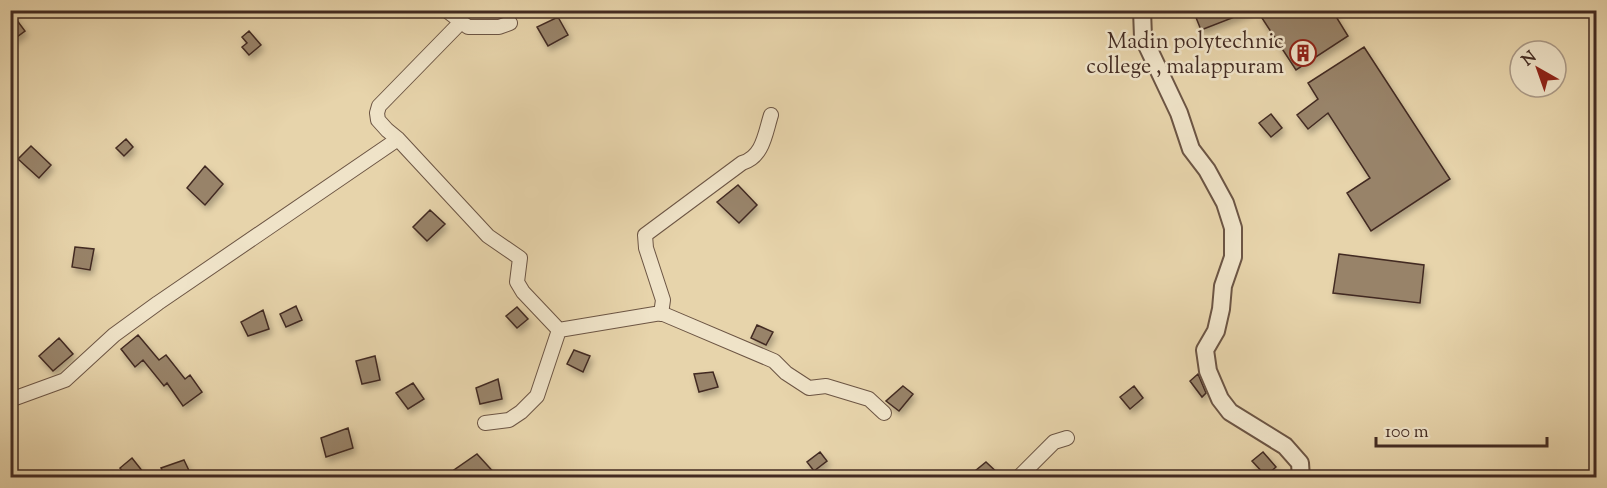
<svg xmlns="http://www.w3.org/2000/svg" width="1607" height="488" font-family="'Sorts Mill Goudy',serif">
<defs>
<filter id="shadow"><feDropShadow dx="2.5" dy="4.5" stdDeviation="3" flood-color="#0004"/></filter>
</defs>
<rect width="100%" height="100%" fill="#e7d4ab"/>
<filter id="stains"><feTurbulence type="fractalNoise" baseFrequency=".00333" numOctaves="4"/><feColorMatrix values="0 0 0 0 .2 0 0 0 0 .09 0 0 0 0 .02 0 0 0 .5 -.17"/></filter>
<radialGradient id="worn" r=".72"><stop offset=".6" stop-color="#630" stop-opacity="0"/><stop offset="1" stop-color="#630" stop-opacity=".3"/></radialGradient>
<g fill="none" stroke-linecap="round" stroke-linejoin="round">
<path stroke="#846e58" stroke-width="4" d="M157,14L160,10"/>
</g>
<path fill="#988369" stroke="#432b22" stroke-width="1.5" filter="url(#shadow)" d="M1193,10H1249L1250,11L1201,30Z
M1268,10H1332L1348,36L1296,70L1260,15Z
M10,11L25,31L10,42Z
M558,17L568,35L548,46L537,27Z
M249,31L261,45L249,55L242,47L247,43L242,37Z
M1364,47L1450,179L1371,231L1347,193L1370,178L1328,113L1308,129L1297,115L1318,99L1308,83Z
M1271,114L1282,128L1271,137L1259,123Z
M126,139L133,147L124,156L116,148Z
M31,146L51,165L39,178L18,159Z
M205,166L223,184L205,205L187,188Z
M738,185L757,205L739,223L717,202Z
M430,210L445,224L427,241L413,227Z
M75,247L94,249L90,270L72,267Z
M1339,254L1424,265L1420,303L1333,293Z
M296,306L302,320L286,327L280,314Z
M517,307L528,319L517,328L506,316Z
M263,310L269,329L248,336L241,322Z
M757,325L773,332L766,345L751,338Z
M138,335L159,360L166,355L185,379L190,375L202,392L183,406L167,383L164,386L143,360L135,367L121,349Z
M59,338L73,354L53,371L39,356Z
M574,350L590,356L583,372L567,364Z
M375,356L380,380L362,384L356,361Z
M713,372L718,387L699,392L694,374Z
M1198,374L1206,393L1202,397L1190,381Z
M498,379L502,399L480,404L476,388Z
M413,383L424,399L408,409L396,393Z
M903,386L913,394L899,411L886,401Z
M1134,386L1143,398L1130,409L1120,397Z
M348,428L353,448L326,457L321,438Z
M820,452L827,461L814,471L807,462Z
M1263,452L1276,467L1266,476L1252,461Z
M477,454L498,477H459L454,470Z
M132,458L147,477H127L120,468Z
M184,460L192,477H166L161,468Z
M986,462L1002,477H983L975,471Z"/>
<g fill="none" stroke-linecap="round" stroke-linejoin="round">
<defs>
<path id="minor" d="M446,10L468,27H499L510,23
M461,22L379,106L377,113L378,120L387,130L398,139L488,236L520,258L517,282L523,292L559,330
M661,314L663,300L646,248L645,235L742,163C763,157 765,134 771,115
M10,400L65,380L114,335L158,303L398,139
M485,423L509,420L521,412L537,396L559,330L661,313L774,361L786,373L809,388L826,386L869,399L884,413
M1018,478L1054,442L1067,438"/>
<path id="tertiary" d="M1142,10L1143,37L1179,113L1191,149L1207,170L1225,203L1233,228V257L1223,286L1221,309L1216,331L1205,350L1208,371L1220,399L1230,412L1285,446L1300,463L1301,478"/>
</defs>
<use href="#minor" stroke="#6c5544" stroke-width="16"/>
<use href="#tertiary" stroke="#6c5544" stroke-width="20"/>
<use href="#minor" stroke="#efe3c8" stroke-width="14"/>
<use href="#tertiary" stroke="#efe3c8" stroke-width="16"/>
</g>
<defs>
<symbol id="building-ring" viewBox="-11 -11 22 22"><circle r="9.5" fill="#efe3c8" stroke="#8f2418" stroke-width="1.5"/><path d="M-4-6H4V6H1V3H-1V6H-4ZM-2.5-4.3h1.7v1.8h-1.7ZM.8-4.3h1.7v1.8H.8ZM-2.5-1h1.7V.8h-1.7ZM.8-1h1.7V.8H.8Z" fill="#8f2418"/></symbol>
</defs>
<g fill-rule="evenodd">
<use href="#building-ring" x="1288" y="38" width="30" height="30"/>
</g>
<g text-anchor="middle" stroke-width="5" stroke-linejoin="round" paint-order="stroke">
<g font-size="22" fill="#432b22" stroke="#efe3c8" text-anchor="end">
<text x="1284" y="48">Madin polytechnic<tspan x="1284" dy="25">college , malappuram</tspan></text>
</g>
</g>
<rect width="1607" height="488" fill="none" stroke="#e7d4ab" stroke-width="36"/>
<rect x="12" y="12" width="1583" height="464" fill="none" stroke="#432b22" stroke-width="3"/>
<rect x="18" y="18" width="1571" height="452" fill="none" stroke="#432b22" stroke-width="1.5"/>
<g transform="translate(1538 69) rotate(320)"><circle r="28" fill="#efe3c8" stroke="#aa9986" stroke-width="1.5"/>
<path d="M0-4.5L10 22L0 15L-10 22Z" fill="#8f2418"/>
<text y="-9" font-size="16" font-weight="bold" text-anchor="middle" fill="#432b22">N</text>
</g>
<path d="M1376 437v9h171v-9" fill="none" stroke="#432b22" stroke-width="3"/>
<text x="1385" y="437" font-size="18" fill="#432b22" stroke="#efe3c8" stroke-width="4.5" paint-order="stroke">100 m</text>
<rect width="100%" height="100%" filter="url(#stains)"/>
<rect width="100%" height="100%" fill="url(#worn)"/>
</svg>
